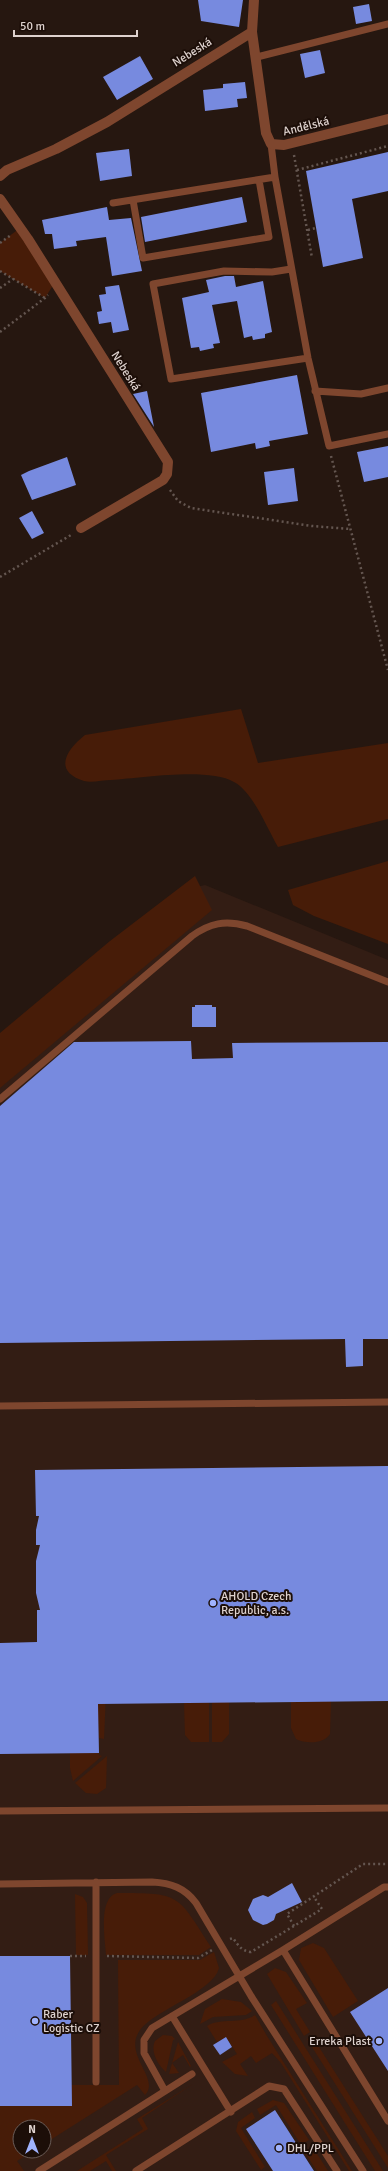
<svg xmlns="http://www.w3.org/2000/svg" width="388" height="2171" font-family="Signika,sans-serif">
<rect width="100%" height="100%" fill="#261710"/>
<path fill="#331d14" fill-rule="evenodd" d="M205,885L388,960V2171H0V1059L196,887ZM20,2127H44V2151H20Z"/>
<path fill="#471c08" d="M20,228L55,282L45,298L0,271V243Z
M241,709L258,763L388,743V819L278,847C267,828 253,792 234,782C209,767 141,778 111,780C103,780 92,783 84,781C52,771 67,749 85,735Z
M388,861V944L314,916L293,905L288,890Z
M195,876L212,910L0,1088V1033L110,941Z
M106,1694L104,1739L99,1738L98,1716H88Z
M331,1701L330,1734C324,1744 306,1744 296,1739L291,1728V1702Z
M209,1702V1742H191L185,1735L184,1703Z
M212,1702H229V1734L222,1742H212Z
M70,1753H99V1755L102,1756L73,1781L70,1768Z
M107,1756L106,1788L97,1794L86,1793L75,1783Z
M117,1893C181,1893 177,1894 211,1947L199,1955H106C105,1939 98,1898 117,1893Z
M75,1894L83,1897L87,1903L88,1955H76Z
M313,1943L324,1948L358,2001L333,2017L299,1960L301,1948Z
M214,1952L219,1968C213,1992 156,2009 140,2030C122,2055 161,2078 145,2095L137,2085L44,2144V2127H20V2151H33L17,2161L24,2171H0V2106H71V2085H119L118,1960H200Z
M275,1968L286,1972L307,2003L296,2009L310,2032L304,2036L267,1974Z
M222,1999L241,2002L252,2011L246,2015L213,2017L200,2024L205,2009Z
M276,2001L383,2171H375L271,2005Z
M255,2015L267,2036L352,2171H349L281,2063L272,2053L256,2063L251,2056L240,2064L248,2076L235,2074L222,2062L237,2054L226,2037L217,2042L207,2026C222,2017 240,2025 255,2015Z
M163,2035L172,2036L175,2039L173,2040L166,2072C158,2065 150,2052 155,2041Z
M312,2036L388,2156V2168L307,2039Z
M178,2042L191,2066L190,2067L183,2055L172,2063L179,2073L169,2074Z
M193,2084L142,2118L148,2129L106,2155L116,2171H112L106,2161L90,2171H77L143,2129L137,2119Z
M273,2100L284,2103L309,2140L301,2145L276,2105L260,2115L257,2109Z
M252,2112L255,2118L241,2128L265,2167L261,2170L236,2131L238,2122Z
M314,2149L328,2171H317L305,2153Z"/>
<path fill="#778adf" d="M198,0H243L239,27L201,21Z
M369,4L372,21L356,24L353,7Z
M320,50L325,73L305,78L300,54Z
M140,56L153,79L117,100L103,77Z
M245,82L247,98L237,99L238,107L205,111L203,90L223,88V84Z
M129,149L132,176L100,181L96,153Z
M388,152V191L352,199L363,258L323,267L306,171Z
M242,197L247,222L145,242L141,217Z
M107,207L109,220L131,218L142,271L112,276L106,237L76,241L77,246L54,249L52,234H45L42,220Z
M225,276H234L236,287L263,281L272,332L265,334V338L253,340L252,336L244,338L237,301L212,305L220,343L213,344L214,348L200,351L199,347L191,348L182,298L209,292L206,280Z
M119,285L129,330L113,333L111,322L99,324L97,312L102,311L99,295L106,294L105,287Z
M297,375L308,434L269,441L270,446L256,449L255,443L211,452L201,393Z
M147,391L154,427L133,394Z
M388,446V477L364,482L357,452Z
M67,457L76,485L32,500L21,475L29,471Z
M294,468L298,501L268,505L264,472Z
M32,511L44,533L32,539L19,518Z
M195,1005H212V1007H216V1027H192V1007H195Z
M191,1041L192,1059L233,1058L232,1043L388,1042V1339H363V1366L346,1367L345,1339L0,1343V1106L74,1042Z
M388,1466V1701L98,1704L99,1753L0,1754V1643L37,1642V1610H40L36,1593V1561L40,1545H36V1530L39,1516H36L35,1470Z
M292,1883L302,1902L276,1914L274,1920L267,1924L263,1925L253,1920L248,1910L253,1899L263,1895L268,1897Z
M0,1956H70L72,2106H0Z
M388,1988V2071L350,2012Z
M226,2037L232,2047L220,2055L213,2045Z
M275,2110L314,2171H273L246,2129Z"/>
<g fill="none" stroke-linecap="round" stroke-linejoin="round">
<path stroke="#645650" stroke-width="2.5" stroke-dasharray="2 3" stroke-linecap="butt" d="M294,155L312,258
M297,170L388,146
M308,230L316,228
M0,243L11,235
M0,271L45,298
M0,288L13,279
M0,332L45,298L48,295
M331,456L388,670
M170,490L178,501L191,508L312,526L350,529
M0,577L71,535
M294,1926L287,1914L363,1864H388
M230,1939L233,1938C238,1945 241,1951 251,1952L322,1909L314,1897
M70,1956H86
M107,1956L198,1958L212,1950"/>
<path stroke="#7e462e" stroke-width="7" d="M257,57L388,24
M271,144L275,177L308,358L329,446L388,434
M133,200L143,258L269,237L259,180
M113,203L275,177
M291,269L272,272L224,271L153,284L171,379L308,358
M315,391L361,394L388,388
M0,1099L192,936C210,923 225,920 247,926L388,982
M0,1406L388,1402
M0,1811L388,1808
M0,1884L152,1882C171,1883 185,1888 196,1903L251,1996L363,2171
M388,1887H384L283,1950L388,2121
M172,2016L231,2112
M96,2082V1882
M165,2091L144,2053V2040L152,2028L283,1950
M39,2171L192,2074
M136,2171L269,2086L284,2089L337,2171"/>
<path stroke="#7e462e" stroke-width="10" d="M254,0L252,32L266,133L271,144L284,145L388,119
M0,176L7,170L56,149L107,122L252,32
M0,199L28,239L168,462L167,474L163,480L81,528"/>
</g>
<g fill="#a0b3fd" stroke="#1c0e08" stroke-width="1.5">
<circle cx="213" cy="1603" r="4"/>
<circle cx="35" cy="2021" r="4"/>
<circle cx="379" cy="2041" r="4"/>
<circle cx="279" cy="2148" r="4"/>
</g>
<g text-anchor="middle" stroke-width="4" stroke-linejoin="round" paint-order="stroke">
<g font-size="12" fill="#ded2ce" stroke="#1c0e08">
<text transform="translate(192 52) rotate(-32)" y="4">Nebeská</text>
<text transform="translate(306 126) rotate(-14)" y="4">Andělská</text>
<text transform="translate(126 371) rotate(58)" y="4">Nebeská</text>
</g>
<g font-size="12" fill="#ded2ce" stroke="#1c0e08" text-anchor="start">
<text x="221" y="1600">AHOLD Czech<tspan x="221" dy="14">Republic, a.s.</tspan></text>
<text x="43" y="2018">Raber<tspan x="43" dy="14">Logistic CZ</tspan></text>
<text x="371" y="2045" text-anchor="end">Erreka Plast</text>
<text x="287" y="2152">DHL/PPL</text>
</g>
</g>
<g transform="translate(32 2139)"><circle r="19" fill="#1c0e08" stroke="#6a5c57"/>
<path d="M0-3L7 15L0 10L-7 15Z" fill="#a0b3fd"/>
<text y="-6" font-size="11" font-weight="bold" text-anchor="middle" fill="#ded2ce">N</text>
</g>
<path d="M14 30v6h123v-6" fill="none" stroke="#ded2ce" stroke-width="2"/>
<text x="20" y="30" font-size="12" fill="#ded2ce" stroke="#1c0e08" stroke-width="3" paint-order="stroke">50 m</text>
</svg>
